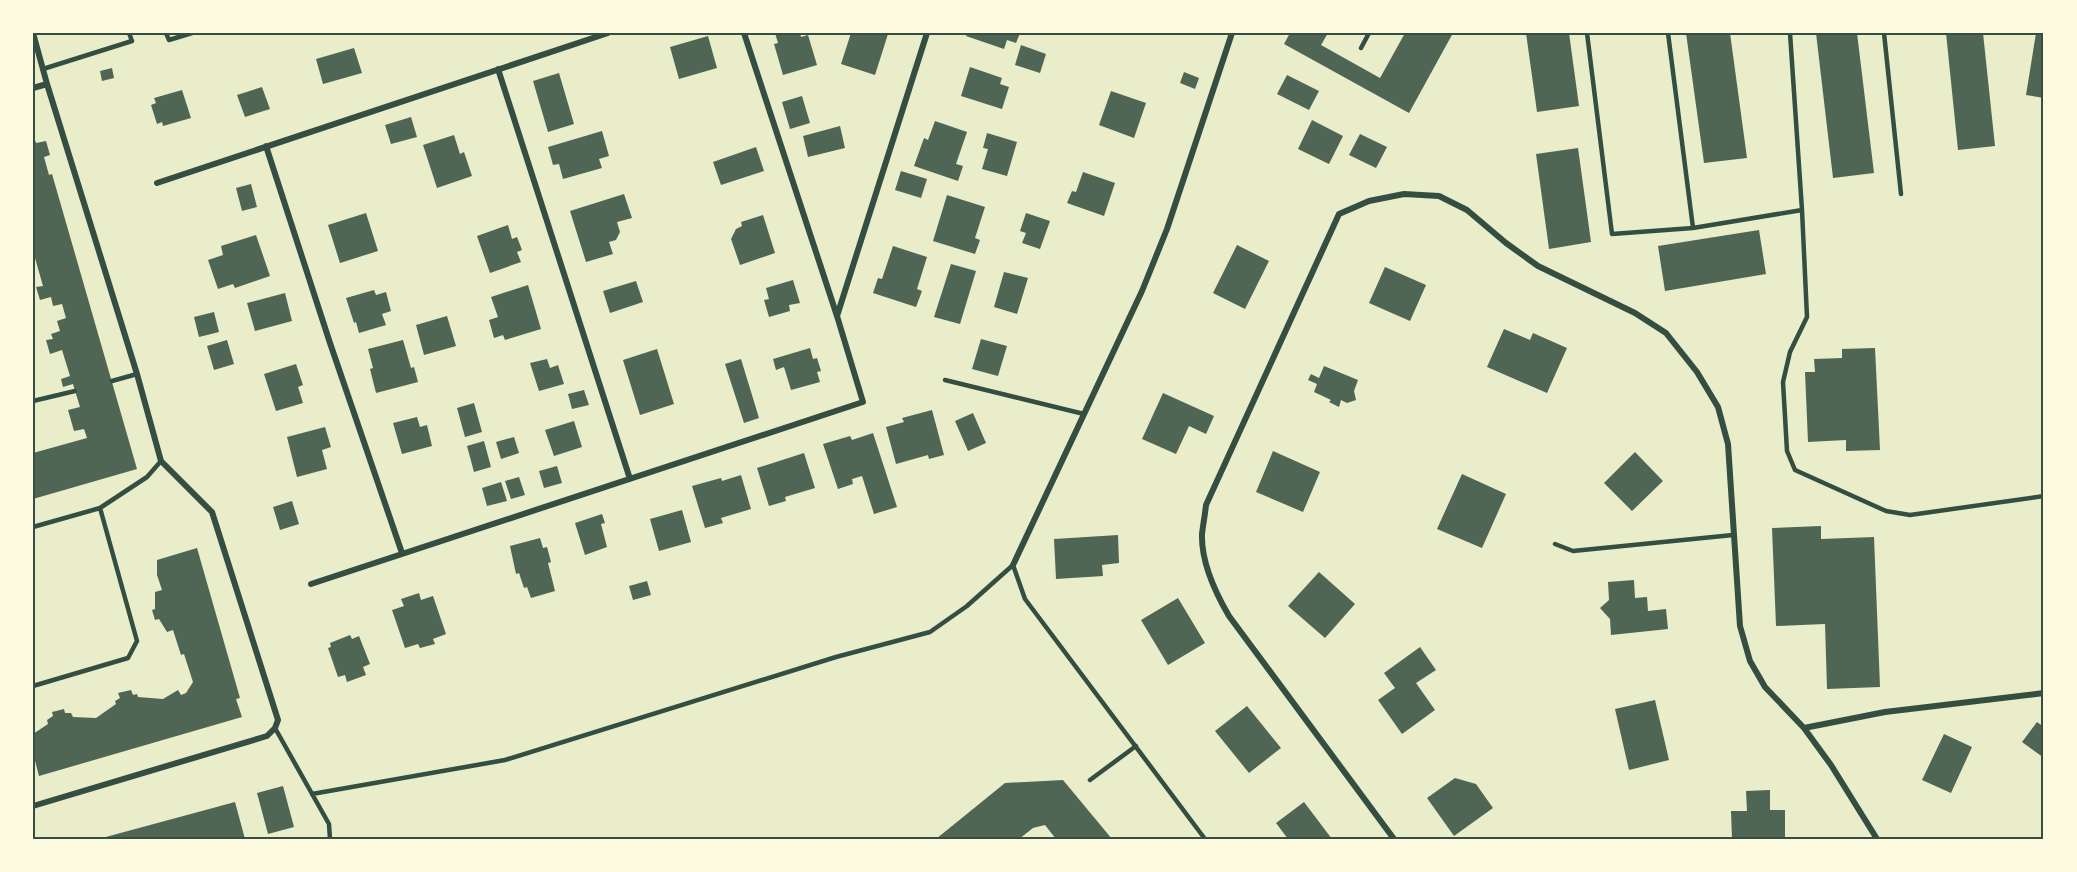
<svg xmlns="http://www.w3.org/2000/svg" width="2077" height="872" font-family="Mulish,sans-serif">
<rect width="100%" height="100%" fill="#e9edc9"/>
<path fill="#4f6655" d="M775,33H800L801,37L808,35L817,65L783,75L774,44L778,43Z
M851,33L888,34L875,75L841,64Z
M967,33H1020L1016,43L1007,40L1004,49L966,36Z
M1290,33H1328L1321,45L1380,78L1405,33H1453L1409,113L1284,44Z
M1526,33H1569L1579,106L1537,112Z
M1686,33H1730L1747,158L1704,163Z
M1816,33H1857L1874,173L1833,178Z
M1946,33H1983L1995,146L1958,150Z
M2036,33H2044V98L2026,95Z
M708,36L717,68L679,79L670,47Z
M1021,45L1046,54L1040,73L1015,65Z
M354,48L362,73L323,84L316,59Z
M970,67L1002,78L1000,84L1009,87L1002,109L961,96Z
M112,68L114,78L102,81L100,71Z
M1184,72L1199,78L1195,89L1180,83Z
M559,73L574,124L548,132L533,81Z
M1287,75L1319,91L1309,110L1277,94Z
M262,87L270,109L245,117L237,95Z
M182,90L191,118L163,126L162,122L157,124L151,105L156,103L154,98Z
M1111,91L1146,103L1134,138L1099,125Z
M802,96L810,123L790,129L782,102Z
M411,117L417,137L391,144L385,125Z
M1312,120L1343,136L1329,164L1298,149Z
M935,121L967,132L956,164L963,166L958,181L914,166L924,138L928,140Z
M840,126L845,148L808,157L803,136Z
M602,131L609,156L599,159L602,168L563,179L559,164L553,165L548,147Z
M987,133L1017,142L1007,176L982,169L988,149L983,148Z
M33,134L36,143L46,141L50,155L44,157L49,175L52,174L137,469L33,499V453L87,438L84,429L74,431L68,410L80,407L73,384L63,387L61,379L70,376L62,350L50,354L46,340L53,339L51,334L60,331L57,321L66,318L62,304L53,306L51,297L40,300L36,287L43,286L33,251Z
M1360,134L1387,147L1376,168L1349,155Z
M454,135L460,154L464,152L472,176L437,188L423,145Z
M756,147L764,171L721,185L713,162Z
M1578,148L1591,242L1549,249L1536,154Z
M901,171L927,179L921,198L895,190Z
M1083,172L1115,183L1104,216L1067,203L1072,191L1076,192Z
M251,184L257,207L242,211L236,188Z
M624,194L632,218L617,222L620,232L616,240L609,242L613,254L586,262L570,211Z
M947,195L985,207L975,238L980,240L975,254L933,241Z
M366,213L378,251L340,263L328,225Z
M1026,213L1050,221L1040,249L1022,243L1026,233L1020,231Z
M763,215L775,253L740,265L731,239L736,229L742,226L741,222Z
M508,225L512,239L517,237L522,250L517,252L521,262L490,273L477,236Z
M1759,230L1766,274L1665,291L1658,246Z
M256,235L270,276L235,288L233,284L218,289L208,260L223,255L221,246Z
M1237,245L1269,261L1245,309L1213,293Z
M893,246L927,257L917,289L922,291L916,307L873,293L878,278L882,279Z
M951,264L976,271L960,324L934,317Z
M1385,267L1426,285L1410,321L1369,303Z
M1004,272L1028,278L1017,314L994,307Z
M793,280L800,303L789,305L790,311L769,317L764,300L769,299L766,288Z
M636,281L643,302L610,313L603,291Z
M528,285L541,329L505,340L503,335L494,338L489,320L498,317L491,297Z
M374,290L376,295L386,292L391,311L382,314L386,325L359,333L356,322L354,323L346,298Z
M285,293L292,321L255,331L247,303Z
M214,312L219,332L199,337L194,317Z
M447,316L456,346L424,355L416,325Z
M1504,329L1530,340L1533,333L1567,348L1547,393L1487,367Z
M981,339L1007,346L998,376L972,369Z
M227,340L234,364L214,370L207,346Z
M403,340L411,368L414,367L418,382L376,393L370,369L373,368L368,349Z
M810,348L813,359L817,358L821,371L817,372L820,382L791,390L784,367L776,370L773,359Z
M1875,348L1880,450L1846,451V440L1808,442L1805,372H1815L1814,359L1842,358V349Z
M657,349L674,404L640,415L623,360Z
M547,359L550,368L558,365L564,384L539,391L530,363Z
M741,359L759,418L744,423L725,364Z
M296,364L303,385L298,387L303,403L276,411L264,374Z
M1324,366L1358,380L1354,391L1356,400L1347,403L1341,400L1339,407L1329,402L1331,400L1314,392L1317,384L1308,380L1311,374L1319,378Z
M584,390L589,405L572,409L568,394Z
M1163,393L1214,416L1206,434L1189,426L1176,454L1142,439Z
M474,403L482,432L465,437L457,408Z
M932,410L944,455L929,459L928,455L896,464L886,427L904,422L902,418Z
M973,413L986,443L968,451L955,421Z
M417,417L420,427L427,425L432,446L402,454L393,423Z
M574,421L582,447L554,456L545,430Z
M325,427L331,447L322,450L327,469L297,477L287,437Z
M873,433L897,507L874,514L862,476L852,479L853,484L838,489L823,444L850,436L852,440Z
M514,437L519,453L501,459L496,442Z
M484,441L491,467L474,472L467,446Z
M1273,451L1320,472L1303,512L1256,492Z
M1635,452L1663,481L1632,511L1604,483Z
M804,453L815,488L785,497L786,501L769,506L757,468Z
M557,466L562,483L544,488L539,471Z
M1462,474L1506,494L1482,548L1437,529Z
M741,475L751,509L721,518L723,523L705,528L692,486L721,478L722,481Z
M519,477L525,495L511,499L505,481Z
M501,482L507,501L487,506L482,488Z
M292,501L299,524L280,530L273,507Z
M682,510L691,542L659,551L650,519Z
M602,514L605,523L601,524L607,547L585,555L575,523Z
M1821,526V539L1874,537L1880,687L1827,689L1825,624L1776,626L1772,528Z
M1118,535L1119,563L1102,565L1103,576L1056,579L1054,539Z
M540,538L543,548L547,547L551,562L548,563L555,591L531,598L527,587L524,588L519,573L516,574L510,546Z
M197,548L240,698L236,699L242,717L39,776L33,753V734L48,724L47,720L53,716L52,712L64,709L65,713H71L73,717L96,718L116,704L115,701L120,698L118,693L131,690L133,695L137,694L138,697L163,699L178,690L181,695L186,693L193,682L184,654L181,655L173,630L167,632L159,619L155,620L152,610L155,609V592L162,590L157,575V560Z
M1319,572L1355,604L1325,638L1288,606Z
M1634,580L1635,598L1647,597L1648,611L1666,609L1668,629L1611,635L1610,619L1600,608L1609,600L1608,582Z
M647,581L651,595L633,600L629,586Z
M419,593L421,600L433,596L446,634L433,639L435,644L420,648L418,644L405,648L392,610L404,606L401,599Z
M1178,598L1205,643L1168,665L1141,620Z
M350,635L352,639L359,636L370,664L363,667L366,675L347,682L345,675L338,677L328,648L331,647L330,643Z
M1420,647L1436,670L1416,683L1435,710L1402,734L1378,700L1395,688L1384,673Z
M1655,700L1669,760L1629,770L1615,709Z
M1247,706L1281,748L1249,773L1215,731Z
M2037,722L2044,727V758L2022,742Z
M1944,734L1972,747L1951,793L1922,780Z
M1455,778L1476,784L1493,808L1454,836L1427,798Z
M1063,780L1112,839H1056L1045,825L1033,828L1019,839H936L1005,783Z
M283,786L294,827L268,834L257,793Z
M1770,790V810H1785V839H1732L1731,811H1747L1746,791Z
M235,802L245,839H102V838Z
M1304,802L1332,839H1288L1276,823Z"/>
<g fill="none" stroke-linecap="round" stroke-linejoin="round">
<path stroke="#344e41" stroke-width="4.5" d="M166,33L169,40L192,33
M1587,33L1612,234L1693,228L1668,33
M1884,33L1901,194
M1361,48L1369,33
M43,69L132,41L129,33
M1802,210L1807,317L1790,352L1783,382L1787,451L1795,470L1886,511L1910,515L2044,496
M1693,228L1802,210L1790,33
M945,380L1084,414
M112,381L137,374
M33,401L75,391
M33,527L100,508L147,477L161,461
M1555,544L1573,551L1733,535
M33,686L128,658L137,641L100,508
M275,728L329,824L330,839
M1090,780L1136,746
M312,794L505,760L836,657L930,632L967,606L1013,565L1025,599L1205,839"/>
<path stroke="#344e41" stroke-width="6" d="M498,69L630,479
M33,88L47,84
M266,146L330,343L402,553
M157,183L608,33
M837,316L927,33
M1013,565L1142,291L1167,229L1232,33
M311,584L863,402L837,316L744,33
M1804,728L1885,712L2044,693
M33,806L267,736L275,728L278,720L212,512L161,461L137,374L47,84L33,33
M1394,839L1229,616C1215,592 1201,563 1202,534C1203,525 1205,515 1206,505L1339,214L1369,201L1404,194L1439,196L1467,210L1506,243L1538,266L1635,313L1666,333L1697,372L1718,407L1728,444L1740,626L1750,661L1765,687L1804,728L1831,765L1877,839"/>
</g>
<rect width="2077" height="872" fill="none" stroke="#fefae0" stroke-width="69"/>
<rect x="34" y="34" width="2008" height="804" fill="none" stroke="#344e41" stroke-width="2"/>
</svg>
